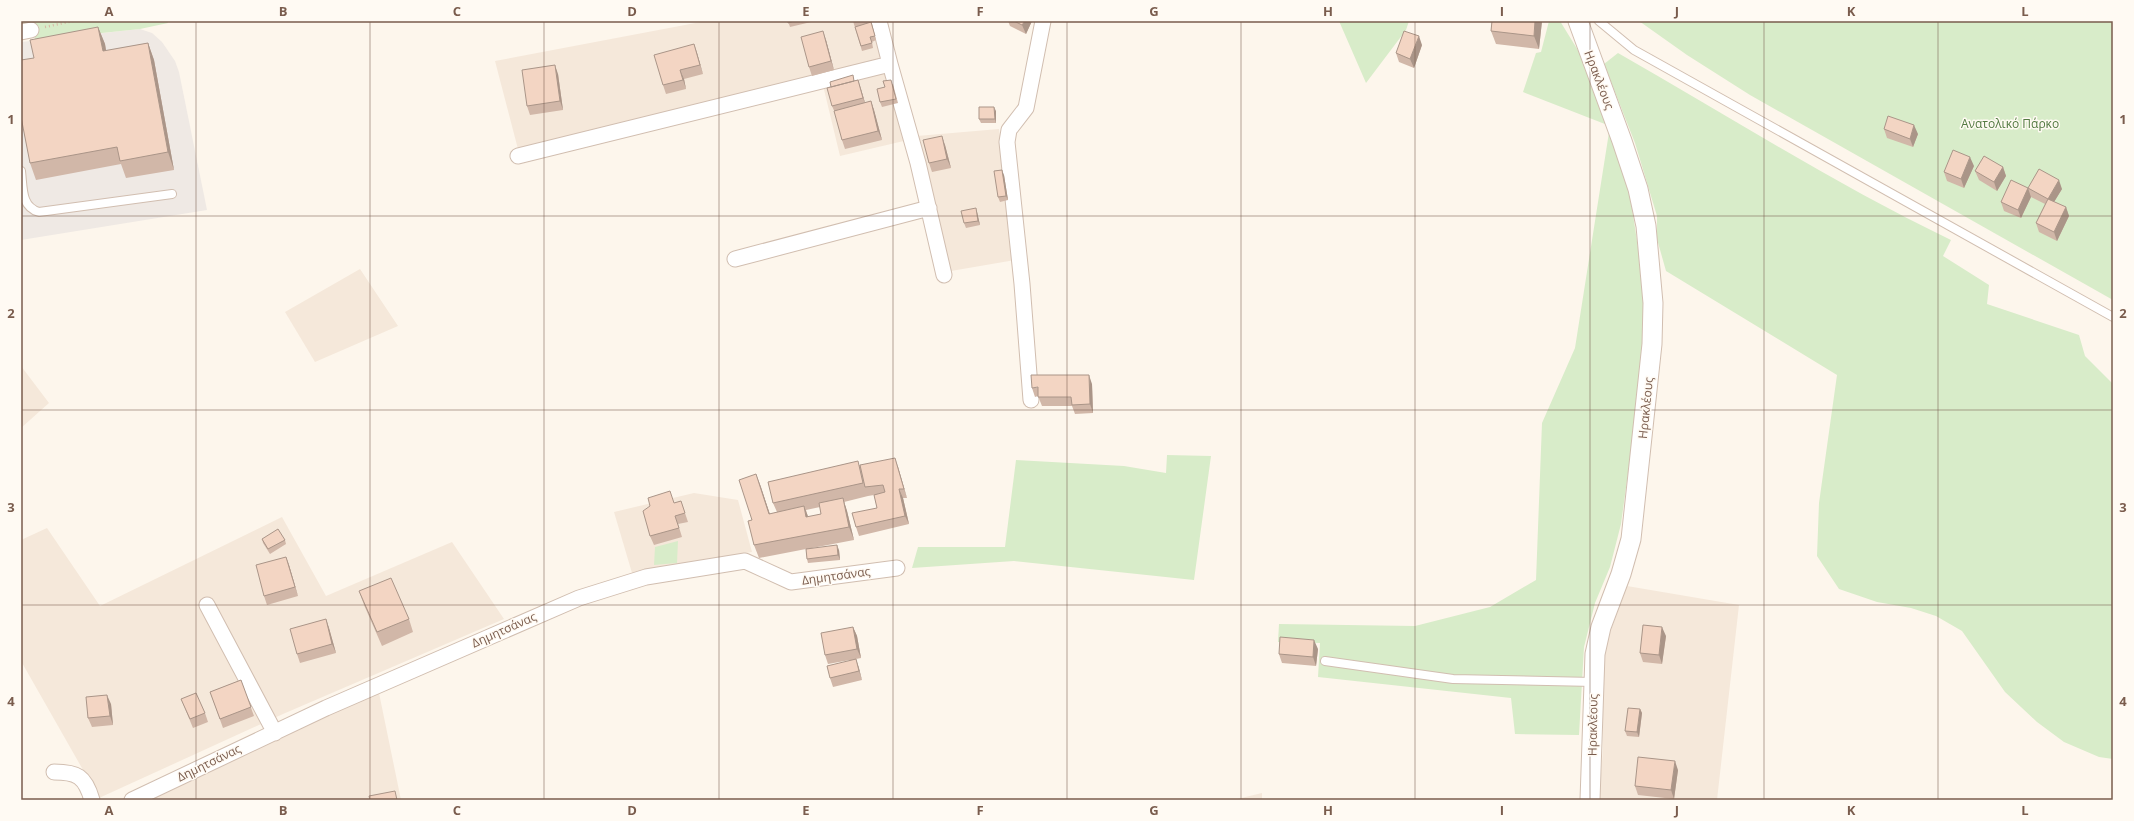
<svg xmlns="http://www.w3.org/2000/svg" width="2134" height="821" font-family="'Open Sans',sans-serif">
<rect width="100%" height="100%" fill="#fdf6ec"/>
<path fill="#f5e8da" d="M706,21H878L908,140L840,156L821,77L519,153L495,61Z
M999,129L1015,260L951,271L917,136Z
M360,269L398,326L315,362L285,312Z
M21,366L49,403L21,428Z
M694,493L738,500L752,552L632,573L614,512Z
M282,517L326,596L452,542L504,619L283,714L99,798L21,661V540L47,528L100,606Z
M1627,586L1739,605L1717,800H1599L1603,749V673L1606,644Z
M379,693L401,800H145L305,726Z
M1262,793V800H1233Z"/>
<path fill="#efe9e4" d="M140,29L152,33L162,42L175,61L179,72L207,210L21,240V42Z"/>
<path fill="#d8ecc9" d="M21,21H167L168,23L140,29L35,40L33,24L21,26Z
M1339,21H1409L1406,30L1366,83Z
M1549,21H1560L1587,65L1610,125L1628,182L1644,287L1646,326L1638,400L1621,524L1610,567L1595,603L1584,647L1579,735L1515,734L1511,698L1318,677L1320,643L1278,642L1279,624L1415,626L1490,607L1536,580L1542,423L1575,348L1610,126L1523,92L1536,53L1541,52Z
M1639,21H2113V300L1750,95L1687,55Z
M1618,53C1729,116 1836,185 1951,240L1943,256L1989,285L1987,304L2079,335L2085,356L2113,384V759L2099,757L2064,742L2037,722L2005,692L1962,631L1936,616L1911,608L1877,602L1839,589L1817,556L1819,503L1837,375L1666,271L1657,239V216L1635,143L1604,64Z
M1167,455L1211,456L1194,580L1014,561L912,568L918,547H1005L1016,460L1124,466L1166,473Z
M678,541L677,563L654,565L655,547Z"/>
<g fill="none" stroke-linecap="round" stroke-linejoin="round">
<defs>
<path id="service" d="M1599,21L1634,50L2113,317
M21,171C23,188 21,207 39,212L172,194
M1325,661L1453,679L1594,682"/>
<path id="minor" d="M21,32L31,30
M890,64L918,163L944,275
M518,156L890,64L879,21
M735,259L929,208
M1031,400L1022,284L1007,142L1009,130L1026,108L1043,21
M207,605L275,733
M54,772C77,772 85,776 92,800
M132,800L326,708L579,598L646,577L745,561L791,582L897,568"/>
<path id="tertiary" d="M1578,21L1622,141L1638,189L1646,226L1653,303L1652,344L1631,539L1621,574L1601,627L1595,654L1590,800"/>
</defs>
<use href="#service" stroke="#d1beb0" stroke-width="10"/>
<use href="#minor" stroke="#d1beb0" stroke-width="17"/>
<use href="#tertiary" stroke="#d1beb0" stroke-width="21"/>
<path stroke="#d9b8a5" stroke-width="2.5" stroke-dasharray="1 3" stroke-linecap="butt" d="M45,27L73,21"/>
<use href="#service" stroke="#fff" stroke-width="8"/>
<use href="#minor" stroke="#fff" stroke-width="15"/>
<use href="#tertiary" stroke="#fff" stroke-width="19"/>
</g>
<path fill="#d1b7a8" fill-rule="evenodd" d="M788,21H811V22L790,27Z
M853,21H871L876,40L872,42L873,48L862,51Z
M1008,21H1032L1026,34L1010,26Z
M1492,21H1542L1539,49L1496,44L1491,31Z
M98,27L105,44L106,51L148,43L154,60L174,170L126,178L121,164L36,180L30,163L34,58Z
M826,40L834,70L812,76L809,67Z
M694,44L697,53L703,74L684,79L686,89L666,94L663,85Z
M1422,45L1414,68L1399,62L1396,53Z
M558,74L563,110L530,115L527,106Z
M858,80L865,103L871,101L874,110L882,140L845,149L842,140L836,115L832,106L854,81Z
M893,84L898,103L882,107L880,102L885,87Z
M996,111V123H981L979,119Z
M1884,129L1918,134L1913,147L1887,138Z
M945,145L951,168L932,172L929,163Z
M1974,166L1964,188L1947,181L1944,172Z
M2003,167L2006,176L1997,191L1979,180L1975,171Z
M1004,175L1008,200L1000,202L998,197Z
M2028,188L2062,189L2054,202L2066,207L2069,216L2057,241L2039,232L2036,223L2045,204L2031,197Z
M2028,188L2031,197L2021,218L2004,211L2001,202Z
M977,212L980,225L966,228L964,223Z
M1092,384L1093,413L1075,414L1072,406H1042L1038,396L1035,397L1032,388Z
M860,465L898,467L907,498H903L909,524L859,536L856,527L877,508L874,495L868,496L844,502L847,511L854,540L812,548L839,550L840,560L808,563L807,559L806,549L759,558L754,545L752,520L756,474L770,514L777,512L773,503ZM820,507L821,514L808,517L806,510Z
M681,501L688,522L678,524L682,537L654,545L650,536L675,503Z
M262,539L285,540L286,544L270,554L263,543Z
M286,557L289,565L298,596L267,605L264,596Z
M359,591L409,619L413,632L382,646L364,605Z
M326,619L329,628L336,653L300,663L297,654Z
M853,627L857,636L861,658L856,659L862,680L833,687L830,678L850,660L828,664L825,655Z
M1666,636L1662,664L1643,662L1640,653Z
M1318,649L1316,666L1282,663L1279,654Z
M241,680L254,716L223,728L210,692Z
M181,699L205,713L208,722L193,728Z
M111,704L113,725L92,727L88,718Z
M1640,709L1642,713L1639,737L1627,736L1625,731Z
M1678,770L1674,799L1638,795L1635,786Z"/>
<path fill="#aa9588" d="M1025,21H1032L1026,34L1022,25Z
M1535,21H1542L1539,49L1534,36Z
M98,27L105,44L109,69L103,51Z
M823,31L826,40L834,70L831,61Z
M1419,36L1422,45L1414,68L1410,59Z
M148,43L154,60L174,170L168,152Z
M694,44L697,53L703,74L700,65Z
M555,65L558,74L563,110L560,101Z
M680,70L684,79L686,89L683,80Z
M858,80L861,89L866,106L863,98Z
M871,101L874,110L882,140L878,131Z
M994,107L996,111V123L995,119Z
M1914,125L1918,134L1913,147L1910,139Z
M942,136L945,145L951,168L947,159Z
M1970,157L1974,166L1964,188L1961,179Z
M2003,167L2006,176L1997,191L1994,182Z
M1002,170L1004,175L1008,200L1006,196Z
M2059,180L2062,189L2051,207L2048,199Z
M2028,188L2031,197L2021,218L2018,210Z
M2066,207L2069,216L2057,241L2054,232Z
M976,208L977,212L980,225L978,221Z
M1089,375L1092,384L1093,413L1090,404Z
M895,458L898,467L907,498L904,489Z
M756,474L761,487L774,527L769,514Z
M899,489L903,498L909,524L905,516Z
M843,498L847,511L854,540L849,527Z
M804,506L809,519L806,517Z
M837,545L839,550L840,560L838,555Z
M286,557L289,565L298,596L295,587Z
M326,619L329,628L336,653L332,644Z
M853,627L857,636L861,658L857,649Z
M1662,627L1666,636L1662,664L1659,655Z
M1314,640L1318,649L1316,666L1313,657Z
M856,659L859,668L862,680L859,671Z
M107,695L111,704L113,725L110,716Z
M1640,709L1642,713L1639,737L1637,732Z
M1675,761L1678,770L1674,799L1671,790Z"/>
<path fill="#f3d5c3" stroke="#aa9588" d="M788,21H794L788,23Z
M1014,21H1025L1022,25Z
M1492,21H1535L1534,36L1491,31Z
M871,22L875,36L870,37L872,43L861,46L855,27Z
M98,27L103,51L148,43L168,152L120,161L117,147L30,163L21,117V60L34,58L30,40Z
M823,31L831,61L809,67L801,37Z
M1404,31L1419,36L1410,59L1396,53Z
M694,44L700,65L680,70L683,80L663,85L654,55Z
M555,65L560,101L527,106L522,70Z
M853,75L854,81L831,87L830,82Z
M858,80L863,98L832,106L827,88Z
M891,80L896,99L880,102L877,89L885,87L883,81Z
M871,101L878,131L842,140L834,111Z
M979,107H994L995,119H979Z
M1888,116L1914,125L1910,139L1884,129Z
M942,136L947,159L929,163L923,140Z
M1953,150L1970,157L1961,179L1944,172Z
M1984,156L2003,167L1994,182L1975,171Z
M2039,169L2059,180L2048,199L2028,188Z
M1002,170L1006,196L998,197L994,171Z
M2011,180L2028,188L2018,210L2001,202Z
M2048,199L2066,207L2054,232L2036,223Z
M976,208L978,221L964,223L961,211Z
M1031,375H1089L1090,404L1072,405L1071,397H1038V387L1032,388Z
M895,458L904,489H899L905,516L856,527L852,513L877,508L874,495L885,492L883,485L865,487L860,465Z
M858,461L863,483L773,503L768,482Z
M756,474L769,514L804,506L806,517L821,514L819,503L843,498L849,527L754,545L748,521L752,520L739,480Z
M670,491L674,503L681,501L685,513L675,516L679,528L650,536L643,511L650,506L648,498Z
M278,529L285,540L268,549L262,539Z
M837,545L838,555L807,559L806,549Z
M286,557L295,587L264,596L256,565Z
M391,578L409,619L377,632L359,591Z
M326,619L332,644L297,654L290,629Z
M1643,625L1662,627L1659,655L1640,653Z
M853,627L857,649L825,655L821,633Z
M1280,637L1314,640L1313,657L1279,654Z
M856,659L859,671L830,678L827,666Z
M241,680L251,707L220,719L210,692Z
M196,693L205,713L190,719L181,699Z
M107,695L110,716L88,718L86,697Z
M1628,708L1640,709L1637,732L1625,731Z
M1638,757L1675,761L1671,790L1635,786Z
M395,791L397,800H370L369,796Z"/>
<path fill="none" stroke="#7a5c4d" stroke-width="1" stroke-opacity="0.55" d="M196,21V800M370,21V800M544,21V800M719,21V800M893,21V800M1067,21V800M1241,21V800M1415,21V800M1590,21V800M1764,21V800M1938,21V800M21,216H2113M21,410H2113M21,605H2113"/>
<g text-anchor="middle" stroke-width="3" stroke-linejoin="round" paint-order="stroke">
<g font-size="12" fill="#7a5c4d" stroke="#fffaf3">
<text transform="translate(1599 80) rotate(69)" y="4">Ηρακλέους</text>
<text transform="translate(1646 408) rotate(-84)" y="4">Ηρακλέους</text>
<text transform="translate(836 576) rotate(-8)" y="4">Δημητσάνας</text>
<text transform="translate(504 630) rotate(-24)" y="4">Δημητσάνας</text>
<text transform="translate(1593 725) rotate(-89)" y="4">Ηρακλέους</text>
<text transform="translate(209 763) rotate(-26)" y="4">Δημητσάνας</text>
</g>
<g font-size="12" fill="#537a41" stroke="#fffaf3">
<text x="2010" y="128">Ανατολικό Πάρκο</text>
</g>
</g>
<rect width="2134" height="821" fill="none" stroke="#fffaf3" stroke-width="44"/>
<rect x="22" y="22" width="2090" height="777" fill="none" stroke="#7a5c4d" stroke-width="1.5"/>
<g font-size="13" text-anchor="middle" font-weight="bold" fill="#7a5c4d">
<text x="109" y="16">A</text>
<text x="283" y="16">B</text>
<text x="457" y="16">C</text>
<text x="632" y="16">D</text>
<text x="806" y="16">E</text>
<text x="980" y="16">F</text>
<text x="1154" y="16">G</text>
<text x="1328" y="16">H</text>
<text x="1502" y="16">I</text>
<text x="1677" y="16">J</text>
<text x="1851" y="16">K</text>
<text x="2025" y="16">L</text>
<text x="11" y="124">1</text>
<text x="2123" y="124">1</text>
<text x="11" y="318">2</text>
<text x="2123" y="318">2</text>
<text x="11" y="512">3</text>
<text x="2123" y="512">3</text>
<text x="11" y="706">4</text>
<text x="2123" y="706">4</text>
<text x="109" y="815">A</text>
<text x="283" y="815">B</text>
<text x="457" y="815">C</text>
<text x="632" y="815">D</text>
<text x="806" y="815">E</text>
<text x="980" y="815">F</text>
<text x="1154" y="815">G</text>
<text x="1328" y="815">H</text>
<text x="1502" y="815">I</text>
<text x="1677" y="815">J</text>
<text x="1851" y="815">K</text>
<text x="2025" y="815">L</text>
</g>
</svg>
